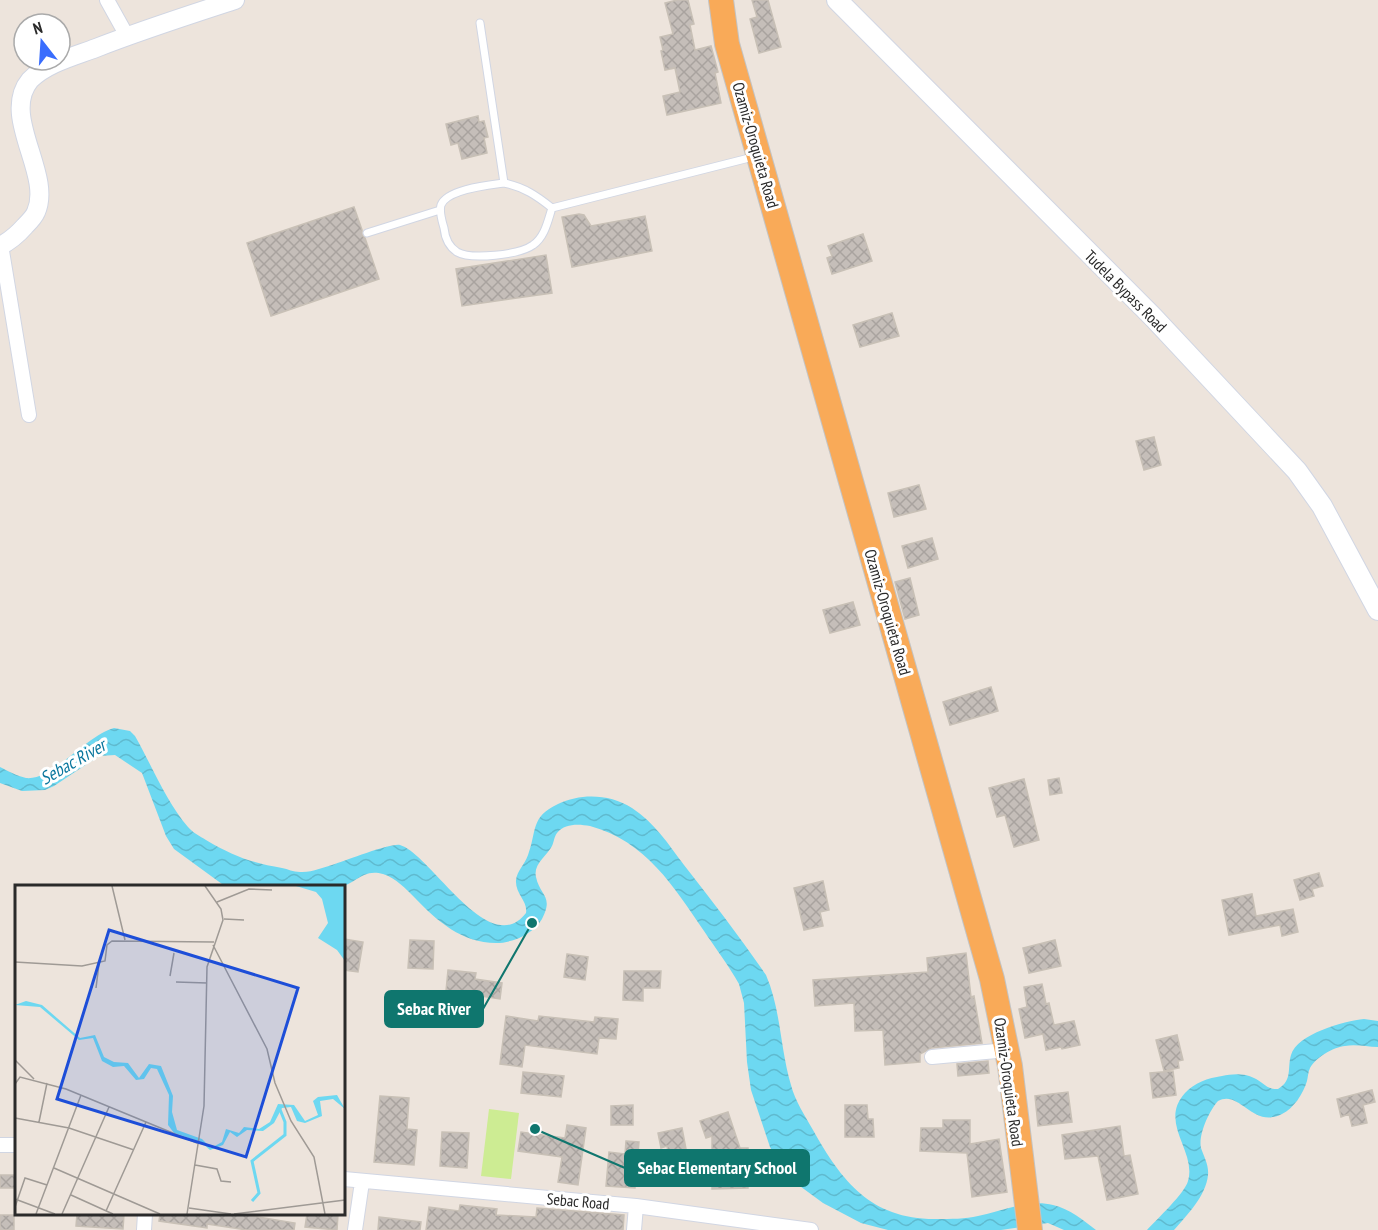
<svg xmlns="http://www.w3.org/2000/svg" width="1378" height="1230" font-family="'PT Sans Narrow',sans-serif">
<defs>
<pattern id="water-waves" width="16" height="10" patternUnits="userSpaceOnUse" patternTransform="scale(1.5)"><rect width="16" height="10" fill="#6dd8f1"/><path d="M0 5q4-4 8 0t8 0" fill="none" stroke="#5fbacf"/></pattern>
<pattern id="building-cross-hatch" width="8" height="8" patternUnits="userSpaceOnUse" patternTransform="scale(1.5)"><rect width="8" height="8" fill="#c5beb9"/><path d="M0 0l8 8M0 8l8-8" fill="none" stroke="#a9a39f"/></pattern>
</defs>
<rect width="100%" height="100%" fill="#ede4dc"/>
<path fill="#cdec93" d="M489,1109L519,1113L511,1179L481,1176Z"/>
<path fill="url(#water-waves)" d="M114,728L130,731L135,736C151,764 167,803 188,827C193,833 200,836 206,840C233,856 252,863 282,868C288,869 293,872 300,872C311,873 324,867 335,864C348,860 390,843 400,845C431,854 489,961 526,913C528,901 515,894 516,880C517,871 525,864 528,855C537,831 530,817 558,804C581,793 610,794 632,808C654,822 669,845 684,865C712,901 740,937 766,975C781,1010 780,1048 791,1085C795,1101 805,1116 813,1130C842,1182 872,1220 937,1219C951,1219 965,1219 978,1216C1002,1211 1028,1199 1053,1205C1070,1209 1083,1220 1096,1230H1064L1048,1223L1001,1230H888L861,1223L823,1203L793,1181L784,1171L770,1147L751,1090L747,1062L744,1003L739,984C729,966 716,949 704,931C674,887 646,841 590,826C579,824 565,823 557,833C554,837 554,842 552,846C547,856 533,864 536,877C540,896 554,896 542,919C533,934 513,943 496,943C462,943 437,921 415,898C406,889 396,878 383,874C362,868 355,885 341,886C329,888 316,886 304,886C279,886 253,886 227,886L222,884L174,849L166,836L142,773L115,755L99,756L54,786L45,790L22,791L0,783V767C8,771 17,776 26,778C52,781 87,735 114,728Z
M1364,1019L1378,1021V1047C1367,1047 1356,1044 1345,1046C1334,1047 1316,1057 1310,1068C1308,1072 1308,1077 1307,1081C1303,1094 1294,1108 1282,1114C1252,1129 1240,1089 1218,1101C1209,1111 1198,1135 1201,1148C1204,1157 1209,1165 1208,1175C1206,1196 1187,1215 1174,1230H1147C1157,1219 1185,1193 1188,1181C1197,1151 1158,1123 1185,1093C1194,1083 1208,1078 1222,1076C1232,1074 1244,1073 1254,1078C1263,1082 1267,1090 1278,1089C1293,1080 1287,1068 1291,1055C1297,1034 1344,1021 1364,1019Z"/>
<path fill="url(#building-cross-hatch)" stroke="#c8c0b6" stroke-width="1.5" d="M677,0H688L694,24L690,25L695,50L711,46L718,72L715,73L721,103L667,115L663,96L680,92L675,68L665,70L661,51L663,50L660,37L673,34L665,3Z
M752,0H768L781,47L759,53L750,19L757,17Z
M478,116L479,122L484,121L488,137L484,138L487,153L462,159L458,143L451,145L446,124Z
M354,207L362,230V235L365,238L379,279L271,316L247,243Z
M579,214L584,215L591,226L645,216L652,251L572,267L562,217Z
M863,234L872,261L832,274L827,258L832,256L828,246Z
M546,255L552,293L462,306L456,269Z
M892,313L899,336L860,347L853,325Z
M1154,437L1161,465L1144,470L1136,441Z
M919,485L926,509L894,517L888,493Z
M932,538L938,559L908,568L902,546Z
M910,578L919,615L905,619L895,582Z
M853,602L860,625L830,633L823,610Z
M991,687L998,711L950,725L943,702Z
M1059,778L1062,793L1050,795L1048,780Z
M1024,779L1039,840L1014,847L1005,815L997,817L989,788Z
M1319,873L1323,886L1312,889L1314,896L1300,900L1294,880Z
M823,881L829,910L820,912L823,926L804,930L794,888Z
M1252,894L1256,916L1293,909L1298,932L1282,936L1280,925L1229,935L1222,900Z
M344,939L363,942L358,972L344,970Z
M410,940L434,941L433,969L408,968Z
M1055,940L1061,966L1029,973L1023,948Z
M966,953L971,997L974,996L982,1043L931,1048L920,1054V1062L885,1065L883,1030L855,1031L854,1003L815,1006L813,980L928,972L927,958Z
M567,954L588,957L585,980L564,977Z
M448,970L476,973L475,979L502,983L500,999L474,995L472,1015L444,1012Z
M624,971H661L660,988H643V1001L623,1000Z
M1042,984L1046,1004L1049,1003L1054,1025L1074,1021L1080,1045L1062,1049L1061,1047L1046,1050L1043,1034L1025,1038L1019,1009L1027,1007L1024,987Z
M506,1016L538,1021L539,1016L594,1022L595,1017L618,1019L616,1039L599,1038L597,1054L525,1045L522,1067L500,1064Z
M1177,1035L1183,1060L1178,1061L1179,1068L1164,1071L1156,1040Z
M988,1061L989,1073L958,1076L957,1064Z
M1173,1071L1176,1095L1153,1098L1150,1073Z
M523,1072L564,1076L561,1097L521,1093Z
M1372,1090L1375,1102L1363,1105L1367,1123L1352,1126L1349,1114L1341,1117L1337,1099Z
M1068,1092L1072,1122L1038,1126L1035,1096Z
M380,1096L409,1098L407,1129L417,1130L414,1165L374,1162Z
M633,1105V1125H611V1106Z
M845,1105H867L868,1119H873L874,1137H845Z
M728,1112L740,1148H748V1188L712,1189V1136L706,1138L700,1121Z
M943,1120H970V1144L999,1139L1007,1192L972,1197L967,1153L920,1151L921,1128H943Z
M567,1125L586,1128L578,1185L558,1182L562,1157L518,1151L521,1132L565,1138Z
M1120,1126L1124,1156L1130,1155L1138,1194L1107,1200L1098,1156L1065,1159L1062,1135Z
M682,1128L686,1149L668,1152L667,1146L661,1148L658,1133Z
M442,1132L469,1133L467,1168L440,1166Z
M626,1141L639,1142L635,1188L606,1186L609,1152L625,1154Z
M0,1175H16V1188H0Z
M460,1205L497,1209L496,1215L536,1217L537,1208L624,1215L623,1230H426L429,1207L459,1211Z
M77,1214H124L123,1229L76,1226Z
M160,1214H252V1216L295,1223L294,1230H247L207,1224V1228L159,1221Z
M307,1214H338L337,1230L305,1227Z
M0,1215H14V1230H0Z
M379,1217L421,1222L420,1230H378Z"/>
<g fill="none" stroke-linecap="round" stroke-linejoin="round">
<defs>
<path id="service" d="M480,23L504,183
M504,183C524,187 537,196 552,208C548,220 545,237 533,245C519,255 471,260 457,252C448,246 445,238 444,228C442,221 439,212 441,205C447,189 489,185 504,183Z
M552,208L753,157
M367,233L440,210"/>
<path id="minor" d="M107,0L127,36
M1,245L29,415
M932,1057L1007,1050
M0,1145H16
M344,1179L636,1206L811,1230
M144,1230L145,1214
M355,1230L362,1182
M634,1230L636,1206"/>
<path id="tertiary" d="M0,246C10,241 18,234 25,226C29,222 34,217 36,212C53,174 0,116 30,80C47,63 75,56 96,48C142,30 189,15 235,0"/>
<path id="secondary" d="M837,0L1153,317L1297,471L1322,506L1378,610"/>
<path id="trunk" d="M721,0L727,44L992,979L1010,1066L1030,1230"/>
</defs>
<use href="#service" stroke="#d1d6e3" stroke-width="9"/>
<use href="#minor" stroke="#d1d6e3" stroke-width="16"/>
<use href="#tertiary" stroke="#d1d6e3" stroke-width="20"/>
<use href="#secondary" stroke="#d1d6e3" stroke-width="22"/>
<use href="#trunk" stroke="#c3c3c3" stroke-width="26"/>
<use href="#service" stroke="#fff" stroke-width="7"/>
<use href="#minor" stroke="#fff" stroke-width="14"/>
<use href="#tertiary" stroke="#fff" stroke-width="18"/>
<use href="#secondary" stroke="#fff" stroke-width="20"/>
<use href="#trunk" stroke="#f9aa58" stroke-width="24"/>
</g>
<g text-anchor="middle" stroke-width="6" stroke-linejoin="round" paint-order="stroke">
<g font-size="16" fill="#2a2a2a" stroke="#fff">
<text transform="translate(756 145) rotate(74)" y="6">Ozamiz-Oroquieta Road</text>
<text transform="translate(1126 291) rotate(45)" y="6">Tudela Bypass Road</text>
<text transform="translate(888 612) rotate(74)" y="6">Ozamiz-Oroquieta Road</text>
<text transform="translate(1009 1082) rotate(82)" y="6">Ozamiz-Oroquieta Road</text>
<text transform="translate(578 1201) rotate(5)" y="6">Sebac Road</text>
</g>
<g font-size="18" font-style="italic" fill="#0b779e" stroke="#fff">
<text transform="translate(73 762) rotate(-30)" y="6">Sebac River</text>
</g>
</g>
<g transform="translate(15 885)">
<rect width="330" height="330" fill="#ede4dc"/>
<path d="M281,1H330V76L322,65L303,53L313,38L307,14L301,7ZM11,116L27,120L65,153L80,150L89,172L99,177L113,178L124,193L134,179L146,181L158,211L157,227L162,245L187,254L196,263L207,257L211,244L224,248L229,242L244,244L255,237L263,219L279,220L290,236L303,230L298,216L303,212L322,210L330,224L318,214L305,216L307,231L290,238L282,236L276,222L267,223L259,238L248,246L232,245L222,252L215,247L208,260L195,265L186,257L159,248L153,240L154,210L142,184L136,183L129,194L121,195L109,181L98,182L87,176L78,153L64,155L25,122L0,120Z" fill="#6dd8f1"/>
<path fill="none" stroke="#6dd8f1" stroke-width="3" d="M237,316L244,308L237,276L270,250V237L264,222"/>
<path fill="none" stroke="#9f9a95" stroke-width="1.5" d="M97,1L110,55M202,17L234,4L257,5M209,34L229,35M198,60L252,164L260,198L276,236L299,272L310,329M0,77L67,81L90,76L92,60L97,56L199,57M155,91L159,68M161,97L192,98M81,103L84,79M0,175L19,194M0,199L5,192L51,204L182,258M0,233L54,243L119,265M24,237L32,198M180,280L202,284L206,296L216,297M39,283L145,329M56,310L98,329M0,314L40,329M0,322L10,293L32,300M174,323L216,329M91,326L131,237M21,329L66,210M47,329L94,222M172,329L189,221L192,82L208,35L206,24L190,1M219,329L330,315"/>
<path fill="#1d4ed8" fill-opacity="0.15" stroke="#1d4ed8" stroke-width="3" d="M94,45L283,103L231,272L42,214Z"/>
<rect width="330" height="330" fill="none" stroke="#2a2a2a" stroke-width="3"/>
</g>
<path fill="none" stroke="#0f766e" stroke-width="2" d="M532 923L483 1009M535 1129L625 1168"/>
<g fill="#0f766e" stroke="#fff" stroke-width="2">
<circle cx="532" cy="923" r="6"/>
<circle cx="535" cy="1129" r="6"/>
</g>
<g fill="#0f766e" stroke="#0f766e" stroke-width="2">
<rect x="385" y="991" width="98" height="36" rx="6"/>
<rect x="625" y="1150" width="184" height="36" rx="6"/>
</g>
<g font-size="18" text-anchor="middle" font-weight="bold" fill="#fff">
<text x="434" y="1015">Sebac River</text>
<text x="717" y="1174">Sebac Elementary School</text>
</g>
<g transform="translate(42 42) rotate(343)"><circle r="28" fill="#ffffff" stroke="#aaaaaa" stroke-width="1.5"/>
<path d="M0-4.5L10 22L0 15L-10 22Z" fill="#396dfd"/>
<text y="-9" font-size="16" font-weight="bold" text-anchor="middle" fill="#2a2a2a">N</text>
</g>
</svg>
